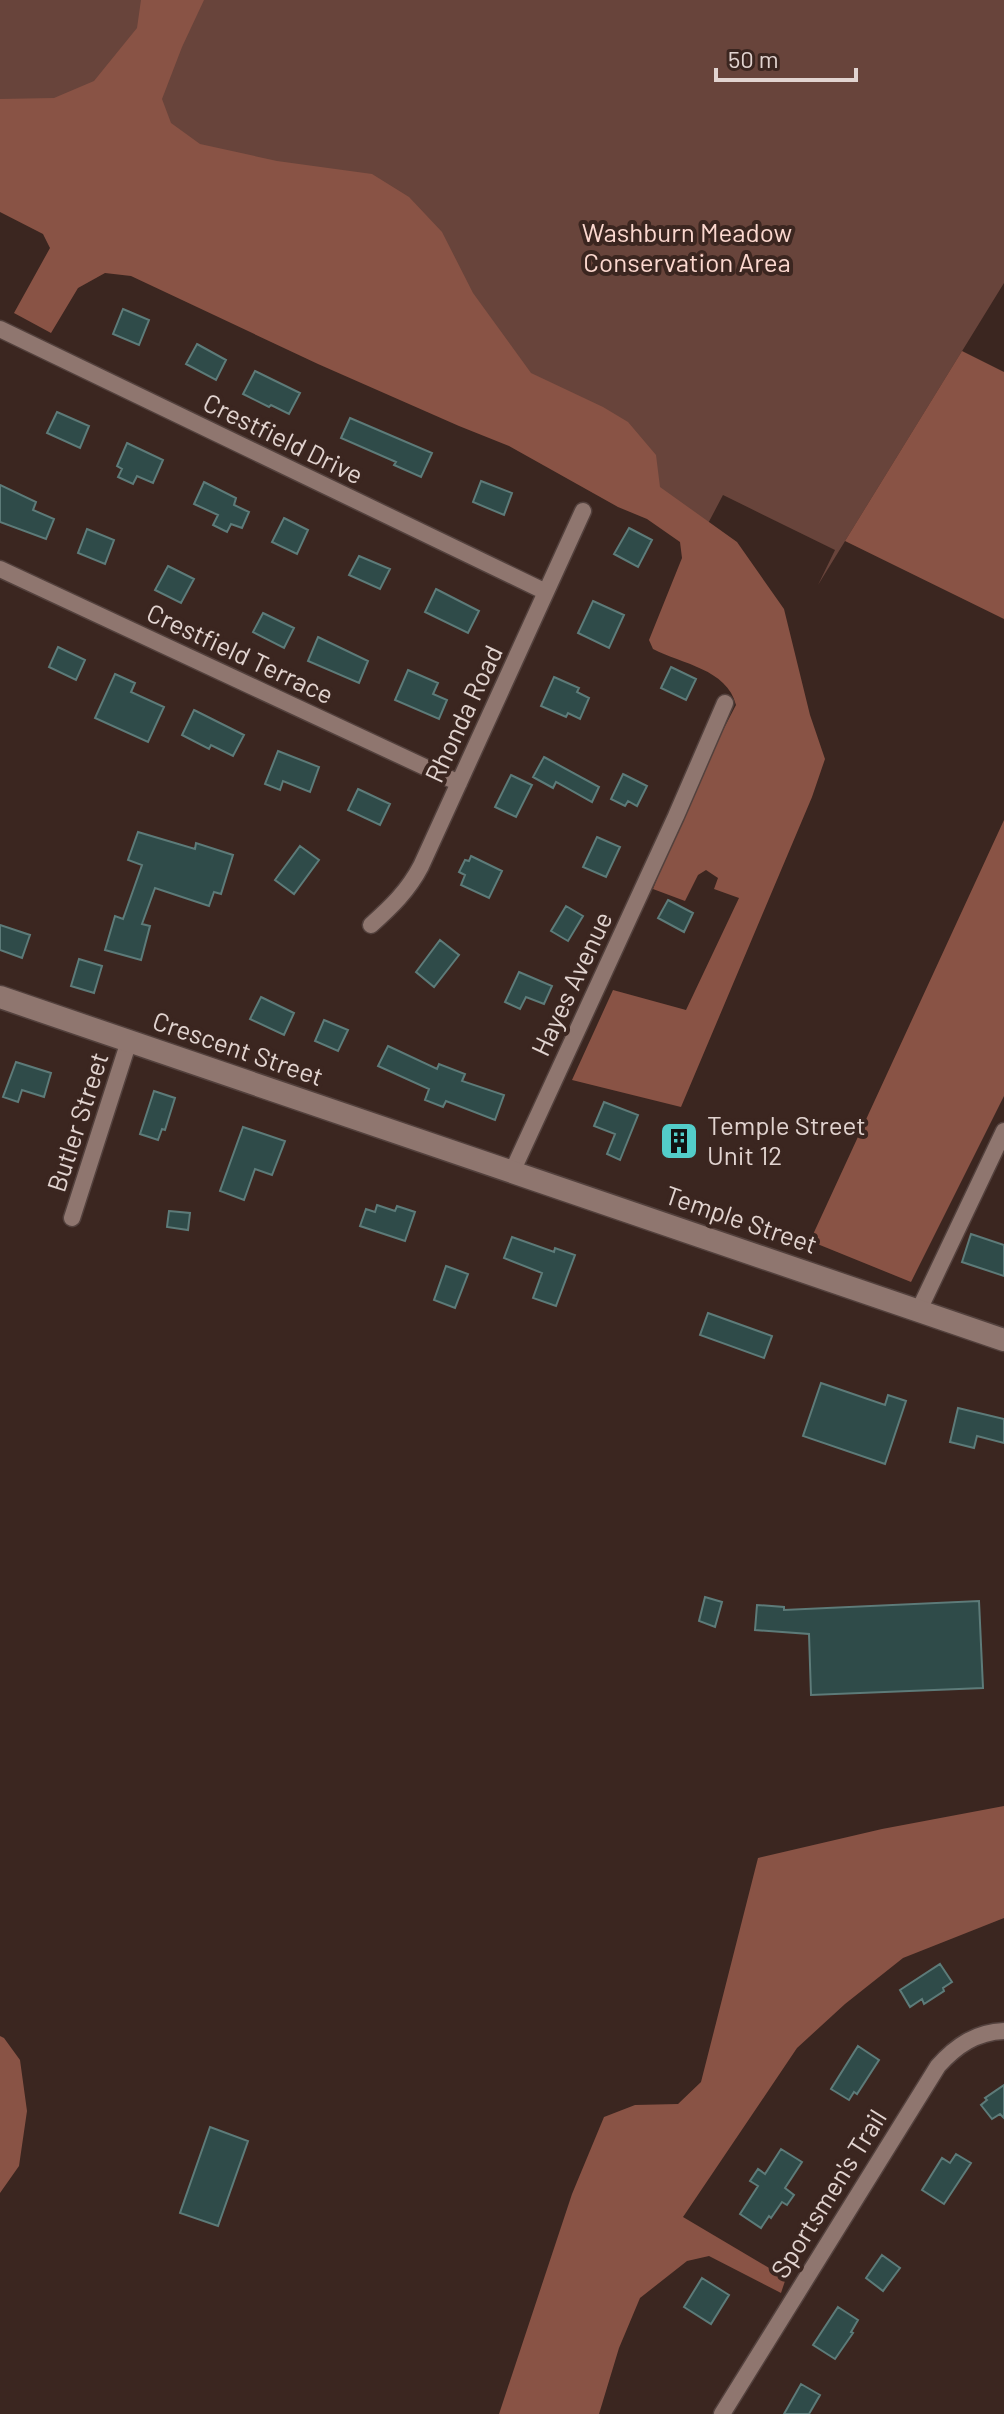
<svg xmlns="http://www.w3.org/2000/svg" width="1004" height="2414" font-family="Barlow,sans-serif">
<rect width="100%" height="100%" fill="#3b2620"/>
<path fill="#68443b" d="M0,0H1004V283L818,585L835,550L723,495L703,533L0,203Z"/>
<path fill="#895345" d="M141,0H204L182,47L162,99L171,123L200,144L277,161L372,174L409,197L442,232L473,293L531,373L603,407L628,422L656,455L660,487L737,542L784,609L810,715L825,759L812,797L681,1107L572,1080L613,990L686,1010L739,898L714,889L718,878L706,870L698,875L685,901L653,889L686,801L736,705C727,669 682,664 653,649L649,640L682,558L680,542L647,519L618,507L509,446L459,426L318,364L131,276L105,273L78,288L51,333L14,313L50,248L43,234L0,212V99L54,98L94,81L137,28Z
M962,351L1004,372V619L845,541Z
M1004,820V1096L911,1282L810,1241Z
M1004,1806V1918L903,1958L845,2004L797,2048L683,2217L786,2278L781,2293L709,2256L687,2261L640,2298L619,2348L599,2414H499L572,2194L604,2117L635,2105L678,2104L701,2082L758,1858L882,1829Z
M0,2036L4,2038L20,2060L27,2111L19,2166L0,2193Z"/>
<path fill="#2f4b49" stroke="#5d7b79" stroke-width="2" d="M123,309L149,320L139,345L113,334Z
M197,344L226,360L216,380L186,364Z
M255,371L300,393L289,414L271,405L269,407L243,394Z
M57,412L89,426L80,448L47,433Z
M350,418L432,453L421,477L394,465L396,462L341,438Z
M127,443L163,460L153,483L137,476L133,484L118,477L122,469L117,466Z
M481,481L512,493L504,515L473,502Z
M204,482L236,498L234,505L249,512L242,528L231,524L227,532L213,525L218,515L194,504Z
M0,485L36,502L33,510L54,519L46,539L0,522Z
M284,518L308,530L297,554L272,542Z
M629,528L652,540L638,567L614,554Z
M87,529L114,540L105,564L78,553Z
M359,556L390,569L380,589L349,575Z
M168,566L194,579L181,603L155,590Z
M436,589L479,611L468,633L425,612Z
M593,601L624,615L609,648L578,633Z
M263,613L294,628L284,648L253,632Z
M318,637L368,661L359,683L308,661Z
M58,647L85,660L76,680L49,667Z
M671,667L696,679L686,700L661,688Z
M408,670L438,683L433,694L447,700L439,719L395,700Z
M115,674L135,683L131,692L164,707L148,742L95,718Z
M554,677L579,688L577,692L589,698L580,719L568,713L566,717L541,706Z
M194,710L244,735L233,756L211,745L209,749L182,735Z
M278,751L319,767L310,792L283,781L280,790L265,784Z
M544,757L599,787L592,802L556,782L553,788L533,777Z
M623,774L647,786L637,806L628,801L625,806L611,799Z
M511,775L532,785L516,817L495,807Z
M358,789L390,804L380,825L348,810Z
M138,832L195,849L196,843L233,855L221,894L214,892L209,906L155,888L142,924L150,926L141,960L105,950L115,916L123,919L142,865L128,860Z
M597,837L620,847L606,877L583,867Z
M300,846L319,860L294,894L275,880Z
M471,856L502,871L489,898L461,885L465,875L459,872L465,860L469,861Z
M668,900L693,913L684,932L658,918Z
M566,906L583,916L568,941L551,931Z
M0,925L30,935L22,958L0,950Z
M440,940L459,955L434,987L416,972Z
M79,959L102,966L94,993L71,986Z
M519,972L552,986L544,1004L526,997L520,1009L505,1002Z
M261,997L294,1013L284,1035L250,1019Z
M324,1020L348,1030L338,1051L315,1041Z
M388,1046L437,1069L439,1064L465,1074L462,1081L504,1095L495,1120L446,1101L443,1107L425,1100L429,1089L378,1066Z
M16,1062L51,1073L44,1097L22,1090L18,1102L3,1097Z
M154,1091L175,1098L165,1130L162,1129L158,1140L140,1134Z
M604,1102L638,1115L620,1160L607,1154L615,1134L594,1126Z
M243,1127L285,1141L272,1175L255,1169L244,1200L220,1191Z
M377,1205L395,1211L397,1206L415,1212L405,1241L360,1226L366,1209L375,1212Z
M169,1211L190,1213L188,1230L167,1227Z
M971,1234L1004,1245V1276L962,1262Z
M512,1237L554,1252L555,1248L575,1255L556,1306L533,1298L542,1273L504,1258Z
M446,1266L468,1274L455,1308L434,1300Z
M708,1313L772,1336L764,1358L700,1335Z
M821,1383L885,1405L888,1395L906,1401L885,1464L803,1436Z
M958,1408L1004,1419V1443L977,1436L974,1448L950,1442Z
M705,1597L722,1602L715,1627L699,1621Z
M979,1601L983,1688L811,1695L809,1634L755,1630L757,1605L784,1607V1610Z
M940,1964L952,1982L943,1988L944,1991L924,2004L922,1999L910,2007L900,1990Z
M858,2046L879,2060L857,2094L854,2092L849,2100L831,2089Z
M1004,2085V2118L1000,2114L992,2119L981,2105L987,2100L985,2098Z
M210,2127L248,2141L218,2226L180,2213Z
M781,2149L802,2162L785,2188L794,2195L787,2205L782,2202L771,2218L769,2216L761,2228L740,2214L758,2186L750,2181L758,2169L765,2174Z
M956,2154L971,2163L944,2204L922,2190L942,2158L950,2163Z
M882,2255L900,2268L883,2291L866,2278Z
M702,2278L729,2295L711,2324L684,2307Z
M838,2307L858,2320L851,2332L853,2333L835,2359L813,2345Z
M801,2384L820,2395L809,2414H784Z"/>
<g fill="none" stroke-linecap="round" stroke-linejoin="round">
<defs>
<path id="minor" d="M0,329L546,592
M0,569L459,783
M371,925C391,907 408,891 421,866L583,511
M512,1172L676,816L725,703
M72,1218L129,1041
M919,1310L1004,1131
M722,2414L938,2066C956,2046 976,2032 1004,2031"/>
<path id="secondary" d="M0,997L1004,1340"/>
</defs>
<use href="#minor" stroke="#53413d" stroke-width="19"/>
<use href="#secondary" stroke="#53413d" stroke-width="25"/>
<use href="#minor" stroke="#8f766f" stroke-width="16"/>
<use href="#secondary" stroke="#8f766f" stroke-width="22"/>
</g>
<defs>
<symbol id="building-square" viewBox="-11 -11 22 22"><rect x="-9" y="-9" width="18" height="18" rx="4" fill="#53cdc9" stroke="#3b2620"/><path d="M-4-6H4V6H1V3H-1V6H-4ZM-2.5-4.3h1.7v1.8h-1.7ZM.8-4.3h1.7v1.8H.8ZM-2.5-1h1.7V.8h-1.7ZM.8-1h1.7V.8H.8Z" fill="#111"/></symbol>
</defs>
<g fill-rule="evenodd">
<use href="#building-square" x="657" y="1119" width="44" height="44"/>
</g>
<g text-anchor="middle" stroke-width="8" stroke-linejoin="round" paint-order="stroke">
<g font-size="26" fill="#fcd8cf" stroke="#3b2620">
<text x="687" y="242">Washburn Meadow<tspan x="687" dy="30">Conservation Area</tspan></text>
</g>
<g font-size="26" fill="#e2d4d0" stroke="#3b2620">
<text transform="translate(283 439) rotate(26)" y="9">Crestfield Drive</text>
<text transform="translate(240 654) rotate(25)" y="9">Crestfield Terrace</text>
<text transform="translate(464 714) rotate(-65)" y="9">Rhonda Road</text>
<text transform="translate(572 984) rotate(-65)" y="9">Hayes Avenue</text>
<text transform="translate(238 1049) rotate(19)" y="9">Crescent Street</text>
<text transform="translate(78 1122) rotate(-72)" y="9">Butler Street</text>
<text transform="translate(741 1220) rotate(19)" y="9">Temple Street</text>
<text transform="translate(829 2194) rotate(-58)" y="9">Sportsmen's Trail</text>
</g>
<g font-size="26" fill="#e2d4d0" stroke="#3b2620" text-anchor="start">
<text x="707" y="1135">Temple Street<tspan x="707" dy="30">Unit 12</tspan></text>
</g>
</g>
<path d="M716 68v12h140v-12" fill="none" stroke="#e2d4d0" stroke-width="4"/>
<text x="728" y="68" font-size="24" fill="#e2d4d0" stroke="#3b2620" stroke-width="6" paint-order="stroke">50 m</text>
</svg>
